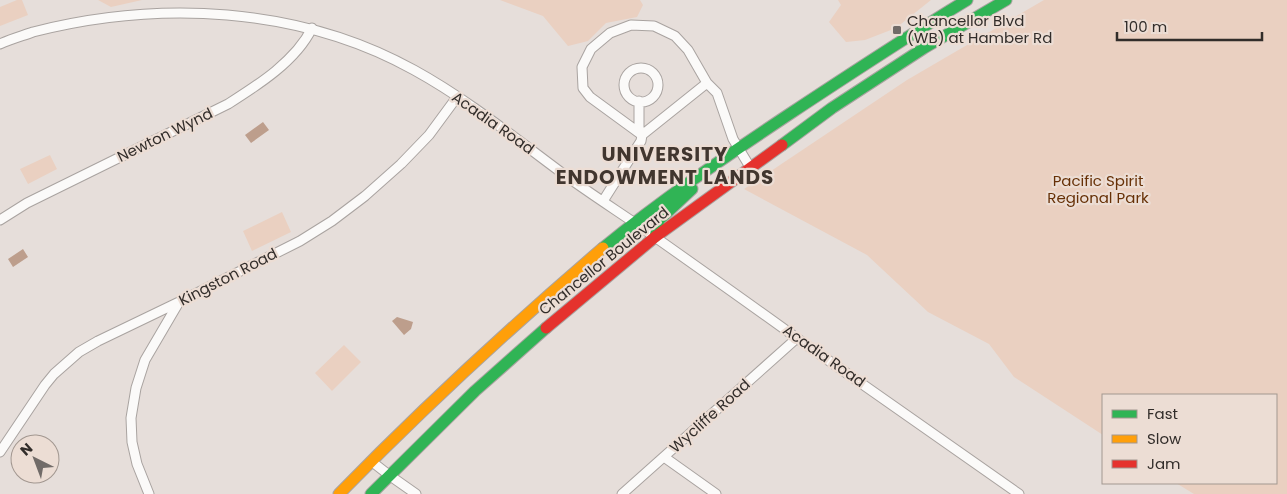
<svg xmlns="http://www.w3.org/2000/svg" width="1287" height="494" font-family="Poppins,sans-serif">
<rect width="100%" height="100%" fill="#e6deda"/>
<path fill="#ead0c1" d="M17,0H22L28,15L0,26V7Z
M98,0H142L111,7Z
M500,0H640L643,5L637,17L606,23L588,41L568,46L543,16Z
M838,0H931L896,28L865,40L846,42L829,22L841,5Z
M1044,0H1287V494H1194L1176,483H1276V395H1103V435L1014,377L989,344L928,312L867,255L744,189L907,80Z
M50,155L57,169L28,184L20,169Z
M282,212L291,232L252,251L243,231Z
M344,345L361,362L332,391L315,373Z"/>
<path fill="#bd9e8c" d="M263,122L269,130L251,143L245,135Z
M23,249L28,257L13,267L8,259Z
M397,317L413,322L411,329L404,335L392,321Z"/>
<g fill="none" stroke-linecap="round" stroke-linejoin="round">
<defs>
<path id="street" d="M0,44C11,39 22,36 33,32C158,0 299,6 414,70C465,98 511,135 558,170C586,191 616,210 645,230C696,266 747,302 798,339C871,390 945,442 1019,494
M624 85a17 17 0 1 1 34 0a17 17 0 1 1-34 0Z
M642,135L590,97L583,88L582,67L591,49L610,33L631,25L654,26L675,36L688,50L707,83L717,93L733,139L750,167
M642,135L707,83
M603,201L641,141L642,135L639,128V101
M0,220L27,203L228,104C258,85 296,61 312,28
M0,452L45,385L54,374L79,352L98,341L179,302L300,241L332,221L365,196L401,164L429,135L457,97
M664,457L716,494
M371,461L389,475L416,494
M149,494L137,464L132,442L131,418L136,388L145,360L179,302
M622,494L797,338"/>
<path id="fast" d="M782,145L832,108L924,48L1006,0
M655,237L659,220L692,189
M603,248C661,200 725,157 788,115C847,76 906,37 967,0
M371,494L475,391L546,328"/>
<path id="slow" d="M339,494C423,408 512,326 603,248"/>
<path id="jam" d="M546,328L655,237L782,145"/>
</defs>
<use href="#street" stroke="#a9a3a0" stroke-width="11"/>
<use href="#fast" stroke="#a9a3a0" stroke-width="13"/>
<use href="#slow" stroke="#a9a3a0" stroke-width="13"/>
<use href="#jam" stroke="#a9a3a0" stroke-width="13"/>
<use href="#street" stroke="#fbfaf9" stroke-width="9"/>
<use href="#fast" stroke="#30b455" stroke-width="11"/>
<use href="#slow" stroke="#ff9f0a" stroke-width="11"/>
<use href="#jam" stroke="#e5322d" stroke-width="11"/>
</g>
<rect fill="#716b68" stroke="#ecddd4" stroke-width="2" x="892" y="25" width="10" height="10" rx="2.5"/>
<g text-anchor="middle" stroke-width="4.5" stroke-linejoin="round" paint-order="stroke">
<g font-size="15" fill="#322d2a" stroke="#ecddd4" text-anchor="start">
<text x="907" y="26">Chancellor Blvd<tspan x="907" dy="17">(WB) at Hamber Rd</tspan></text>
</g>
<g font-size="15" fill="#322d2a" stroke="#ecddd4">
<text transform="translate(493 123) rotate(35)" y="5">Acadia Road</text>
<text transform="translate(165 135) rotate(-26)" y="5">Newton Wynd</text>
<text transform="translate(604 261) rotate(-39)" y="5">Chancellor Boulevard</text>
<text transform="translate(228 277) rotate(-27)" y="5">Kingston Road</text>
<text transform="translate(824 356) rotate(35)" y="5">Acadia Road</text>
<text transform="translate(710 416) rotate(-42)" y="5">Wycliffe Road</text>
</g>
<g font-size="15" fill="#673107" stroke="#ecddd4">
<text x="1098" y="186">Pacific Spirit<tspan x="1098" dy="17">Regional Park</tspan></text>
</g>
<g font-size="20" font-weight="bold" letter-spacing="1" fill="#41362f" stroke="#ecddd4">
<text x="665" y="161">UNIVERSITY<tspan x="665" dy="23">ENDOWMENT LANDS</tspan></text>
</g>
</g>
<rect x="1102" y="394" width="175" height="90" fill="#ecddd4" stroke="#a29790"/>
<rect x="1112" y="410" width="25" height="8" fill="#30b455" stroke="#a29790"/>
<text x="1147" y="419" font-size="15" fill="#322d2a">Fast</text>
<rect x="1112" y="435" width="25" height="8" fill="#ff9f0a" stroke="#a29790"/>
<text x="1147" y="444" font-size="15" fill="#322d2a">Slow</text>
<rect x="1112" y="460" width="25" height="8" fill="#e5322d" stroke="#a29790"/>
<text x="1147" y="469" font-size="15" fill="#322d2a">Jam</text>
<g transform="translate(35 459) rotate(318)"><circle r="24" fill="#ecddd4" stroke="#a29790"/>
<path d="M0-4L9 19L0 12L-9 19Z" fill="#716b68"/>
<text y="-8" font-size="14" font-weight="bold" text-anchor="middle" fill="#322d2a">N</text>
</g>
<path d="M1117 32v8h145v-8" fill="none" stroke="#322d2a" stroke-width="2.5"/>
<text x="1124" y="32" font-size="15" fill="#322d2a" stroke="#ecddd4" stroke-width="4" paint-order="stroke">100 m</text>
</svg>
